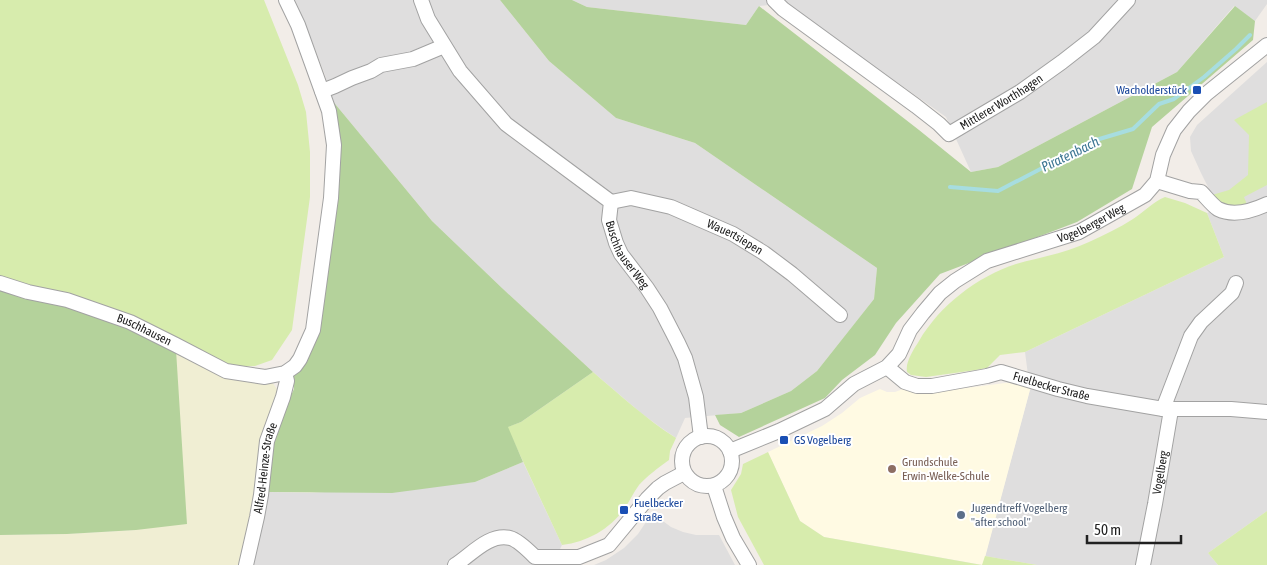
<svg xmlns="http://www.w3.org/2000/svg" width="1267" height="565" font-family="'Asap Condensed',sans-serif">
<rect width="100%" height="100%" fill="#f2ede8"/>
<path fill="#dfdede" d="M294,0H500L549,61L616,118L695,143L877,268L874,299L817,371L791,391L741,413L685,418L676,438L660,427L641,413L593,372L502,288L432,221L331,99L325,75L313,44Z
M572,0H1267V4L1255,21L1234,6L1177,72L998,167L971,172L946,117L785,3L759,6L746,25L587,7Z
M1267,62V511L1208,553L1218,565H1037L985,556L1031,386L1028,375L1025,352L1224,257L1207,213L1222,206L1212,195L1201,173L1191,151L1190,137L1197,125Z
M523,462L562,545L552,565H252L264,519L267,492L310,493L475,482Z
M652,513L671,527L683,532L696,535H719L735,565H594L606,560L624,548L638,534Z"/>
<path fill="#fffae3" d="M1013,382L1031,386L983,565L824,537L800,521L768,452L822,426L842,413L860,398L880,389L887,392H895L903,389L915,393H927Z"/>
<path fill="#f0eed3" d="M176,350L272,382L277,389L278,393L252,517L241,565H0V535L67,534L136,530Z"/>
<path fill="#d7ecad" d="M0,0H264L298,85L306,112L310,152V197L292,330L272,360L255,366L226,367L0,278Z
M1267,102V185L1244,197L1248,207L1223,206L1212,195L1229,190L1248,175L1249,135L1234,120Z
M1165,197L1185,203L1207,213L1224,257L1025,352L1000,355L987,368L976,370L926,377L911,375L907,372C905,362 914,349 919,341C940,305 977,277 1016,264C1041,257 1066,253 1089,242C1104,235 1119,228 1133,219C1144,212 1153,202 1165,197Z
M593,372C620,395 646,419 676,438L670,451L669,460C658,468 647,476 639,485C633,493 630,501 624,509C610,529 587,542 562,545L507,427L521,422Z
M768,452L800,521L824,537L982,565L985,556L1037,565H764L738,517L731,490L741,474L743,464Z
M1267,511V565H1218L1208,553Z"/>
<path fill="#b4d29b" d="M500,0H572L587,7L746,25L759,6L919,130L971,172L998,167L1177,72L1235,6L1255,21L1253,40L1152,127L1132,189L1077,222L940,274L896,323L875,355L842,380L825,398L739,437L720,425L715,415L741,413L791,391L817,371L874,299L877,268L695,143L616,118L549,61Z
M331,99L432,221L502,288L593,372L521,422L508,427L523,462L475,482L392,493L268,492L273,455L270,454L278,423L294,389V375L315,339Z
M0,288L67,305L129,327L176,350L187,524L136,530L67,534L0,535Z"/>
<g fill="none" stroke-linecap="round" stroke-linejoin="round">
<path stroke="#a7dde0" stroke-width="4" d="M950,187L998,191L1096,140L1133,129L1159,104L1174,99L1204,77L1236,49L1250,35"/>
<defs>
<g id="minor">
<path id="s1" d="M421,0L428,19L460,71L506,124L611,202L609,220L616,243L621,254L647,288L660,308L678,343L685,358L696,397L701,437"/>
<path id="s2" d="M774,0L783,9L916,106L939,124L949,134L1020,92L1062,62L1094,37L1128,0"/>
<path d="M322,91L335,86L352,78L371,71L381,65L413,59L444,46"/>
<path d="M1157,181L1190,191L1201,192C1206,197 1212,205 1218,209C1234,217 1252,211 1267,204"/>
<path id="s3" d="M611,202L631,198L671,207L733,234L764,253L792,274L840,315"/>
<path id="s4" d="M0,283L28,292L67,300L130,322L176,345L226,371L265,377L285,373L295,366L300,359L313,330L331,198L334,145L329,111L298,25L286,0"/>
<path id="s5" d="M887,367L905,382L917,386H932L987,376L1001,372L1058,389L1087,396L1163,409H1231L1267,412"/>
<path d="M1163,409L1191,336L1201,322L1232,293L1236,283"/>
<circle cx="707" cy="461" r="25"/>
<path id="s6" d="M730,451L779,431L825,409L854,384L887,367L899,354L910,330L923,313L940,293L955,281L987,261L1079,232L1145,195L1157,181L1163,155L1174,130L1189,111L1206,94L1267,45"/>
<path d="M714,486L724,517L733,538L749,565"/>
<path id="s7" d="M246,565L257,517L261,495L267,441L283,397L287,381L285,373"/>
<path d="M455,565C471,555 489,533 510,538C518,540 529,551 535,557H579L609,545L647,499L658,488L665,483L684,473"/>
<path id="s8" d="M1143,565L1155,504L1171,410"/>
</g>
</defs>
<use href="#minor" stroke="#a2a2a2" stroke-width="16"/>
<use href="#minor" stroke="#fff" stroke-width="14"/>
</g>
<g fill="#1a4fb4" stroke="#fff" stroke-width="2">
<rect x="1192" y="85" width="10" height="10" rx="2.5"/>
<rect x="779" y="435" width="10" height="10" rx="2.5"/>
<rect x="619" y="505" width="10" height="10" rx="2.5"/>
</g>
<circle fill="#8d6e63" stroke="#fff" stroke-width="2" cx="892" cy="469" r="5"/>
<circle fill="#5c6f8a" stroke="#fff" stroke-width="2" cx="961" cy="515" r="5"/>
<g text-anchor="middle" stroke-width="4" stroke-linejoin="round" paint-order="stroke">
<g font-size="12" fill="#164399" stroke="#fff" text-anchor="start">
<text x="1187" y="94" text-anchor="end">Wacholderstück</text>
<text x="794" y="444">GS Vogelberg</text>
<text x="634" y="507">Fuelbecker<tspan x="634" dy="14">Straße</tspan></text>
</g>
<g font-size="12" fill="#212121" stroke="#fff">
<text dy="4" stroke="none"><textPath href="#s2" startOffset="282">Mittlerer Worthhagen</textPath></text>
<text dy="4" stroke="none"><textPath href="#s6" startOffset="439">Vogelberger Weg</textPath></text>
<text dy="4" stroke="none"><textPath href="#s3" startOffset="132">Wauertsiepen</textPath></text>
<text dy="4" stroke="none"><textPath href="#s1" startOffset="340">Buschhauser Weg</textPath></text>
<text dy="4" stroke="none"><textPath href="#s4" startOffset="152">Buschhausen</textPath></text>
<text dy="4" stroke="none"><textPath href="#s5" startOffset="174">Fuelbecker Straße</textPath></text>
<text dy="4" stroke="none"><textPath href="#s7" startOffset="99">Alfred-Heinze-Straße</textPath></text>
<text dy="4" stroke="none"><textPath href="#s8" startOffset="94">Vogelberg</textPath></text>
</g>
<g font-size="12" fill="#785e54" stroke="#fff" text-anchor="start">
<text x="902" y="466">Grundschule<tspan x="902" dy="14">Erwin-Welke-Schule</tspan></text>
</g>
<g font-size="12" fill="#4e5e75" stroke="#fff" text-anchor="start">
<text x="971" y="512">Jugendtreff Vogelberg<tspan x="971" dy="14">"after school"</tspan></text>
</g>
<g font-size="14" font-style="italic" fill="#3e7794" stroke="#fff">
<text transform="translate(1070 154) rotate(-26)" y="5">Piratenbach</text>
</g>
</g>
<path d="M1087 535v8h94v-8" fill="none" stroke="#212121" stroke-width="2.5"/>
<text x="1094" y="535" font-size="15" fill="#212121" stroke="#ffffff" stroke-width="4" paint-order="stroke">50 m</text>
</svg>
